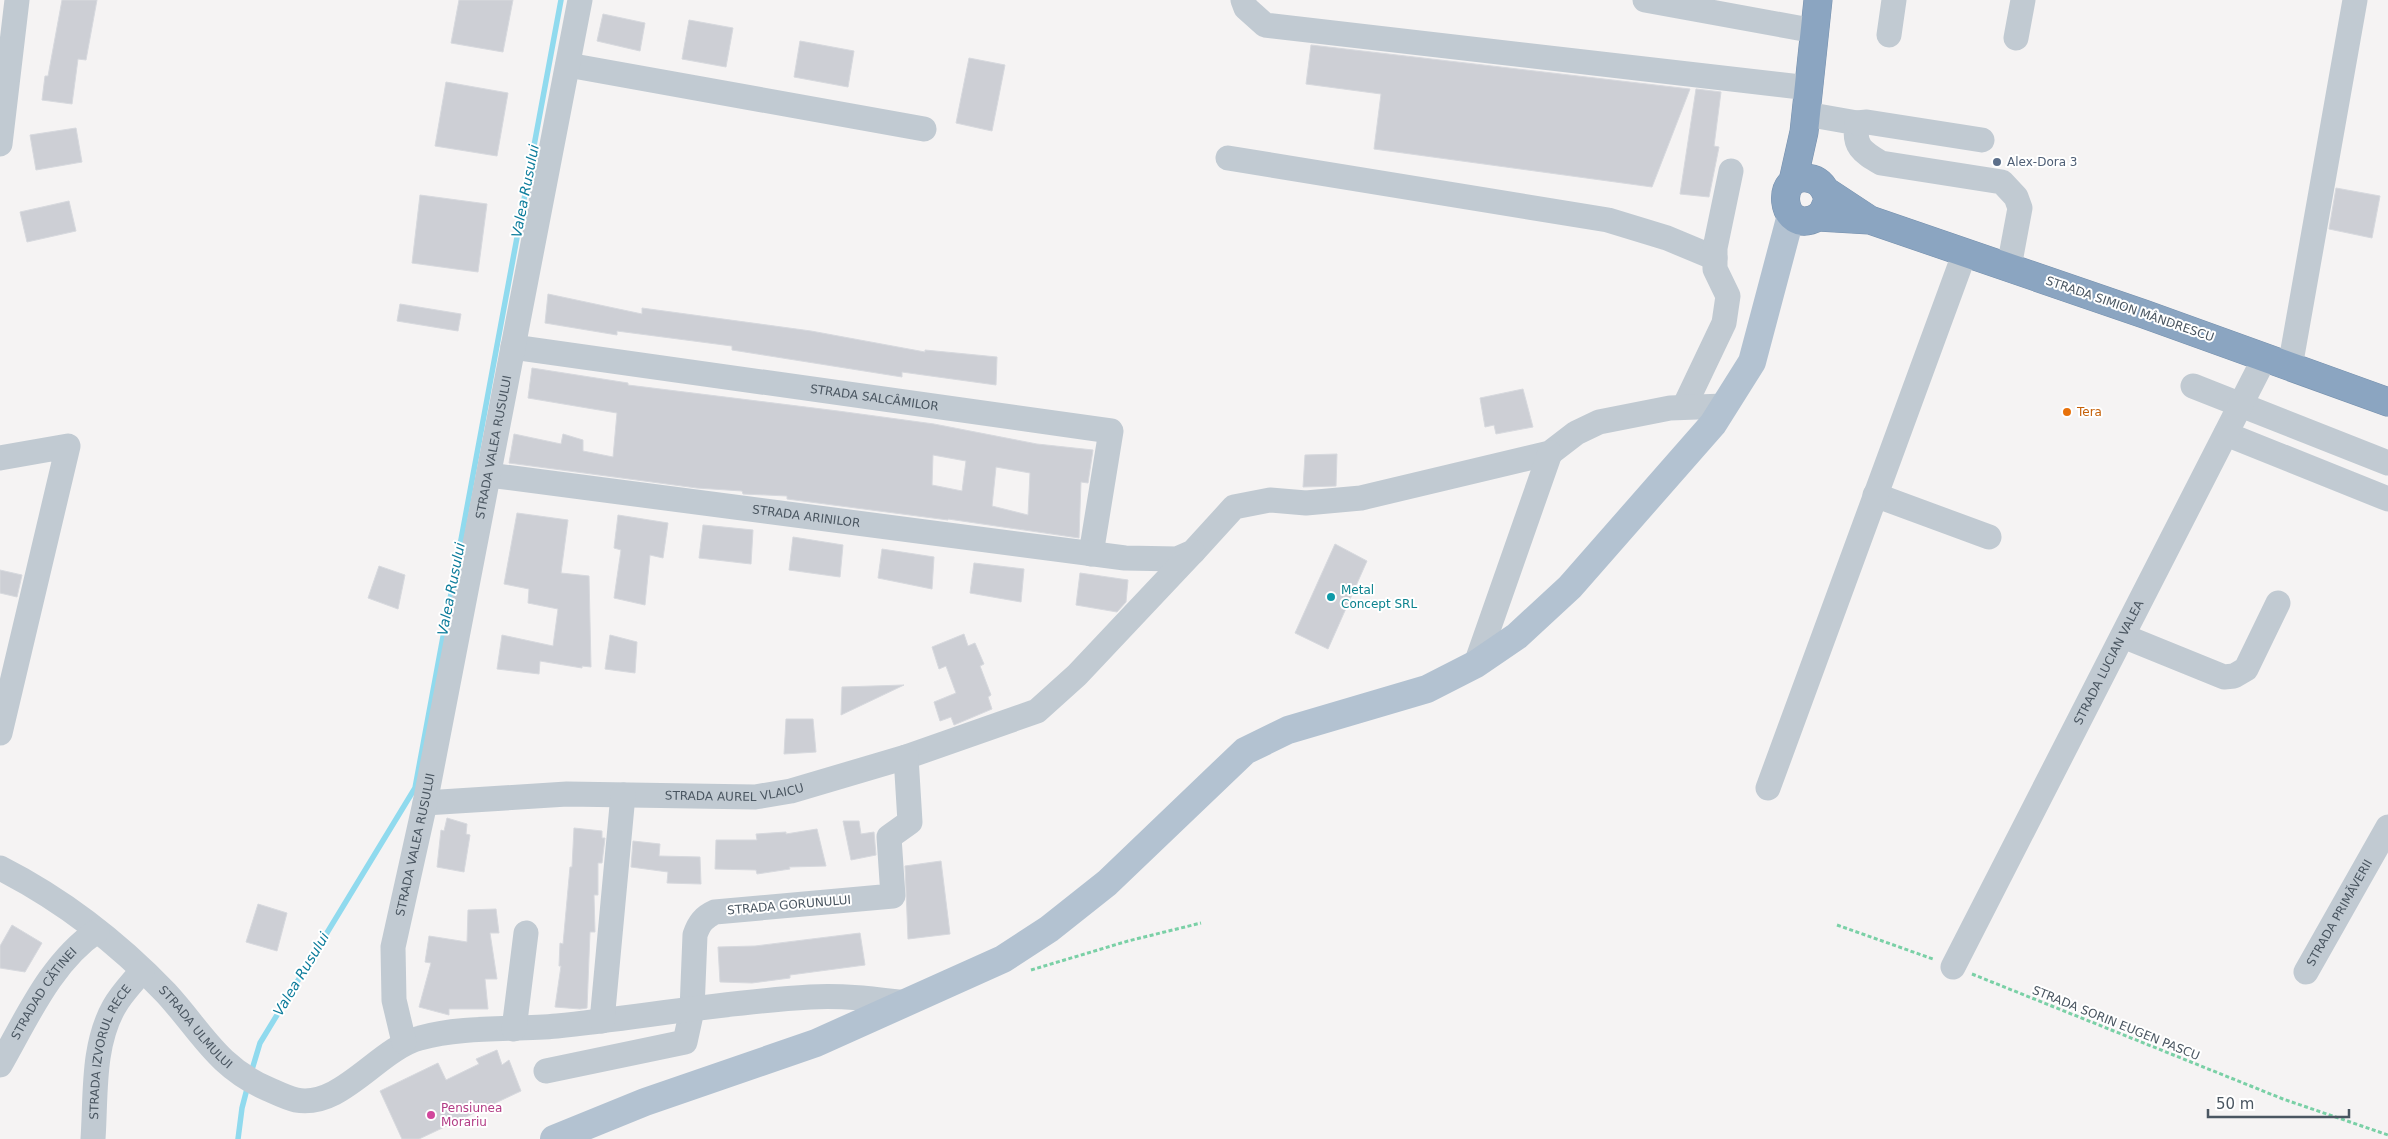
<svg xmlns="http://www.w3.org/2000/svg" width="2388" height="1139" font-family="'DejaVu Sans',sans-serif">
<rect width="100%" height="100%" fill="#f5f3f3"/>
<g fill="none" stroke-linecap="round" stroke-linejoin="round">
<path stroke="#90daee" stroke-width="5.5" d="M251,1073L260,1043L415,788L561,0
M238,1139L242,1108L248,1085"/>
</g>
<path fill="#cdcfd5" stroke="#d7d9de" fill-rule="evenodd" d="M62,0H97L86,60L78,59L72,104L42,100L45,76H48Z
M459,0H513L503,52L451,43Z
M603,14L645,23L640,51L597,41Z
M689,20L733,28L726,67L682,59Z
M800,41L854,51L848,87L794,77Z
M1311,45L1690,89L1652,187L1374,149L1381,94L1306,84Z
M969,58L1005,65L992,131L956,123Z
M446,82L508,93L497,156L435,146Z
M1696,89L1721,92L1714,146L1719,147L1709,197L1680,194Z
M76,128L82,162L36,170L30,135Z
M2336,188L2380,196L2372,238L2329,229Z
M420,195L487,204L478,272L412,263Z
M69,201L76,231L27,242L20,212Z
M548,294L642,314V308L811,331L925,352V350L997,357L996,385L902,372V377L732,350V346L617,331V335L545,323Z
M400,304L461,314L458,331L397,321Z
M532,368L628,383V385L838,411L934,424L1037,444L1093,450L1088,483L1081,482L1079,538L948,519V520L787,499V496L743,494L742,491L697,488L509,463L514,434L561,444L563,434L583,440V451L613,457L617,413L528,398ZM933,455L966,461L962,491L932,485ZM996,467L1030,473L1028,515L992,506Z
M1523,389L1533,427L1496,434L1494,425L1485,427L1480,398Z
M1337,454L1336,486L1303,487L1305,455Z
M517,513L568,520L561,573L589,576L591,667L582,666V668L540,661L539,674L497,669L502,635L553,646L558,609L528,603L529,589L504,584Z
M618,515L668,523L663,558L650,555L645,605L614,598L621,550L614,548Z
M703,525L753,530L751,564L699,558Z
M793,537L843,545L840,577L789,570Z
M1335,544L1367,561L1328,649L1295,633Z
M882,549L934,557L932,589L878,578Z
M974,563L1024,569L1021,602L970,593Z
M379,566L405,575L398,609L368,598Z
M0,570L22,575L17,597L0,593Z
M1080,573L1128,580L1126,602L1117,612L1076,605Z
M964,634L968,646L975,643L984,664L980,666L991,695L988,697L992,709L954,725L951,717L940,721L934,702L956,693L946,666L939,669L932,647Z
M610,635L637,642L635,673L605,669Z
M904,685L841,715L842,687Z
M786,719H813L816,752L784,754Z
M447,818L467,824L466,834L470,835L464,872L437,867L441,830L444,831Z
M843,821H859L861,834L874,832L876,855L851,860Z
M574,828L602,831V838H605L602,863H598V895H594L595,932H590L587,1008L580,1009L555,1007L561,966H559L560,943L563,944L570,867H572Z
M817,829L826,866L789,867L790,869L757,874L756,870L715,869L716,840H757L756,834L786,832V834Z
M633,841L660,844L659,856L700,857L701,884L667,883L668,872L631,867Z
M941,861L950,934L908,939L905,866Z
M258,904L287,913L277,951L246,942Z
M496,909L499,933H490L497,979H485L488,1009H449V1015L419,1007L431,963L425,962L429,936L467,942L468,910Z
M12,925L42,943L25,972L0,968V946Z
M860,933L865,965L790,975V978L752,983L720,982L718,947L755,946Z
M497,1050L502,1065L509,1060L521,1091L419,1139H402L380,1091L438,1063L446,1080L479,1064L476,1059Z"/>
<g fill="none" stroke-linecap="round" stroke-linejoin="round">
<defs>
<path id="highway" d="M1793,181L1804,132L1818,0
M1826,191L1870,220L2144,314L2388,402
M1818,217L1823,212L1828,200C1826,190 1822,182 1812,179C1773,168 1779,238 1818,217L1869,220"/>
</defs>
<use href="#highway" stroke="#7690ad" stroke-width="29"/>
<path stroke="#7ad0a6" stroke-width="3" stroke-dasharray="4 2.5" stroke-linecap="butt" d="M1837,925L1933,959
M1031,970L1128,941L1201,923
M1972,974L2283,1099L2388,1135"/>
<g stroke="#c1cad2" stroke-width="25">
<path d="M1243,0L1246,8L1265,25L1809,88"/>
<path d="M1645,0L1815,31"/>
<path d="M1889,35L1894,0"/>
<path d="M2016,38L2023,0"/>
<path d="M568,65L924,129"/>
<path d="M1806,114L1857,123C1853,146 1862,152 1881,163L2002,182L2016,197L2020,208L2009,267"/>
<path d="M1857,123L1867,122L1982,140"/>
<path d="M0,144L17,0"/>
<path d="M1228,158L1608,220L1667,238L1715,258"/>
<path id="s1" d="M513,347L1111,431L1091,554"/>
<path d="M2290,367L2355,0"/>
<path d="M2193,386L2388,463"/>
<path d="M1684,407L1724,323L1728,296L1715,269V248L1731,171"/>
<path d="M2226,434L2388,499"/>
<path d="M0,458L68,446L0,733"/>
<path id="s2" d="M489,475L1125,558L1177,559L1193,552L1234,507L1270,500L1306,503L1361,498L1550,453L1576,433L1599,422L1670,408L1724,406"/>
<path d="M1875,495L1989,537"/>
<path d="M2123,636L2224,677L2234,676L2246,669L2278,603"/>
<path d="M1476,664L1550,453"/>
<path d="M906,757L1037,711L1077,675L1193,552"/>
<path d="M1768,788L1965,252"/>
<path id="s3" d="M425,803L567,794L755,797L791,791L906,757L910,822L889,837L893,896L715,912C704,917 699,923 695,935L692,1010L685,1042L546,1071"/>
<path id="s4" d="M0,868C61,899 118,943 166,993C201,1031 217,1067 268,1089C277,1093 287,1098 296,1100C341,1109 378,1049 420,1038C462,1026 513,1030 557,1026C641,1017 725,1002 810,997C842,995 874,999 906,1003"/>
<path id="s5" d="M1953,967L2265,357"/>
<path id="s6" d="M2306,972L2388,827"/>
<path d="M602,1021L623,795"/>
<path d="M514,1029L526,933"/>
<path id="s7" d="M404,1042L394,1000L393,947L425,803L580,0"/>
<path id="s8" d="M0,1065C27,1018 51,962 97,931"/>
<path id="s9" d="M93,1139C96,1096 92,1046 114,1007C121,994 133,982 142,971"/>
</g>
<path stroke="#b3c2d1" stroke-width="28" d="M554,1139L645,1102L816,1043L1003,959L1049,929L1107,883L1245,751L1288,730L1427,689L1476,664L1517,636L1570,587L1713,424L1752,362L1791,215"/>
<use href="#highway" stroke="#8ba5c1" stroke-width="28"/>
</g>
<circle fill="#5c6f8a" stroke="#fff" stroke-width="2" cx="1997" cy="162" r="5"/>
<circle fill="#e8710a" stroke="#fff" stroke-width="2" cx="2067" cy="412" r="5"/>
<circle fill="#0f9aa8" stroke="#fff" stroke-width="2" cx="1331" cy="597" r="5"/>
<circle fill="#d1479c" stroke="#fff" stroke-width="2" cx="431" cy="1115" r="5"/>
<g text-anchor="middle" stroke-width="4" stroke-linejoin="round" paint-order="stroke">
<g font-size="12" fill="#4e5e75" stroke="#fff" text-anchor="start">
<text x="2007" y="166">Alex-Dora 3</text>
</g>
<g font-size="12" fill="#4a5661" stroke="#fff">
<text transform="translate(2130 309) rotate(19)" y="4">STRADA SIMION MÂNDRESCU</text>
<text dy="4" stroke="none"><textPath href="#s1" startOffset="365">STRADA SALCÂMILOR</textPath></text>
<text dy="4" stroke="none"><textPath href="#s7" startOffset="606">STRADA VALEA RUSULUI</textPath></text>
<text dy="4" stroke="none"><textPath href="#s2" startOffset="320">STRADA ARINILOR</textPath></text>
<text dy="4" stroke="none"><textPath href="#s5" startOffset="342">STRADA LUCIAN VALEA</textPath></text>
<text dy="4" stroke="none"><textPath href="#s3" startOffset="310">STRADA AUREL VLAICU</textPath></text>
<text dy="4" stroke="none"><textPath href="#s7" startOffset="201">STRADA VALEA RUSULUI</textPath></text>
<text transform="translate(789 905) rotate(-5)" y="4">STRADA GORUNULUI</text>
<text dy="4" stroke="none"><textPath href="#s6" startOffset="68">STRADA PRIMĂVERII</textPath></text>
<text dy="4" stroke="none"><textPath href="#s8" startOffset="84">STRADAD CĂTINEI</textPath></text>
<text transform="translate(2116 1023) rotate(22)" y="4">STRADA SORIN EUGEN PASCU</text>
<text dy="4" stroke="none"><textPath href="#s4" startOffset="254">STRADA ULMULUI</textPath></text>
<text dy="4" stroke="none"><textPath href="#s9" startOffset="90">STRADA IZVORUL RECE</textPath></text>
</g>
<g font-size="12" fill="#c56008" stroke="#fff" text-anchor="start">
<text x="2077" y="416">Tera</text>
</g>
<g font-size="12" fill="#0d838f" stroke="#fff" text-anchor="start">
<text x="1341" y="594">Metal<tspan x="1341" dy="14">Concept SRL</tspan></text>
</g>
<g font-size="12" fill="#b23c85" stroke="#fff" text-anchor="start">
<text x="441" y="1112">Pensiunea<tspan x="441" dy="14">Morariu</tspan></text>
</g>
<g font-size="14" font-style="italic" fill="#0c7c9b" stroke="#fff">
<text transform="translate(525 191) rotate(-79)" y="5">Valea Rusului</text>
<text transform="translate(451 589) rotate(-79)" y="5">Valea Rusului</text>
<text transform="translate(301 974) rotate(-59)" y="5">Valea Rusului</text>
</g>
</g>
<path d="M2208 1109v8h141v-8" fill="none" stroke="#4a5661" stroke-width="2.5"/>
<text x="2216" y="1109" font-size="15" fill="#4a5661" stroke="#ffffff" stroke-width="4" paint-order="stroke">50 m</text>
</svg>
